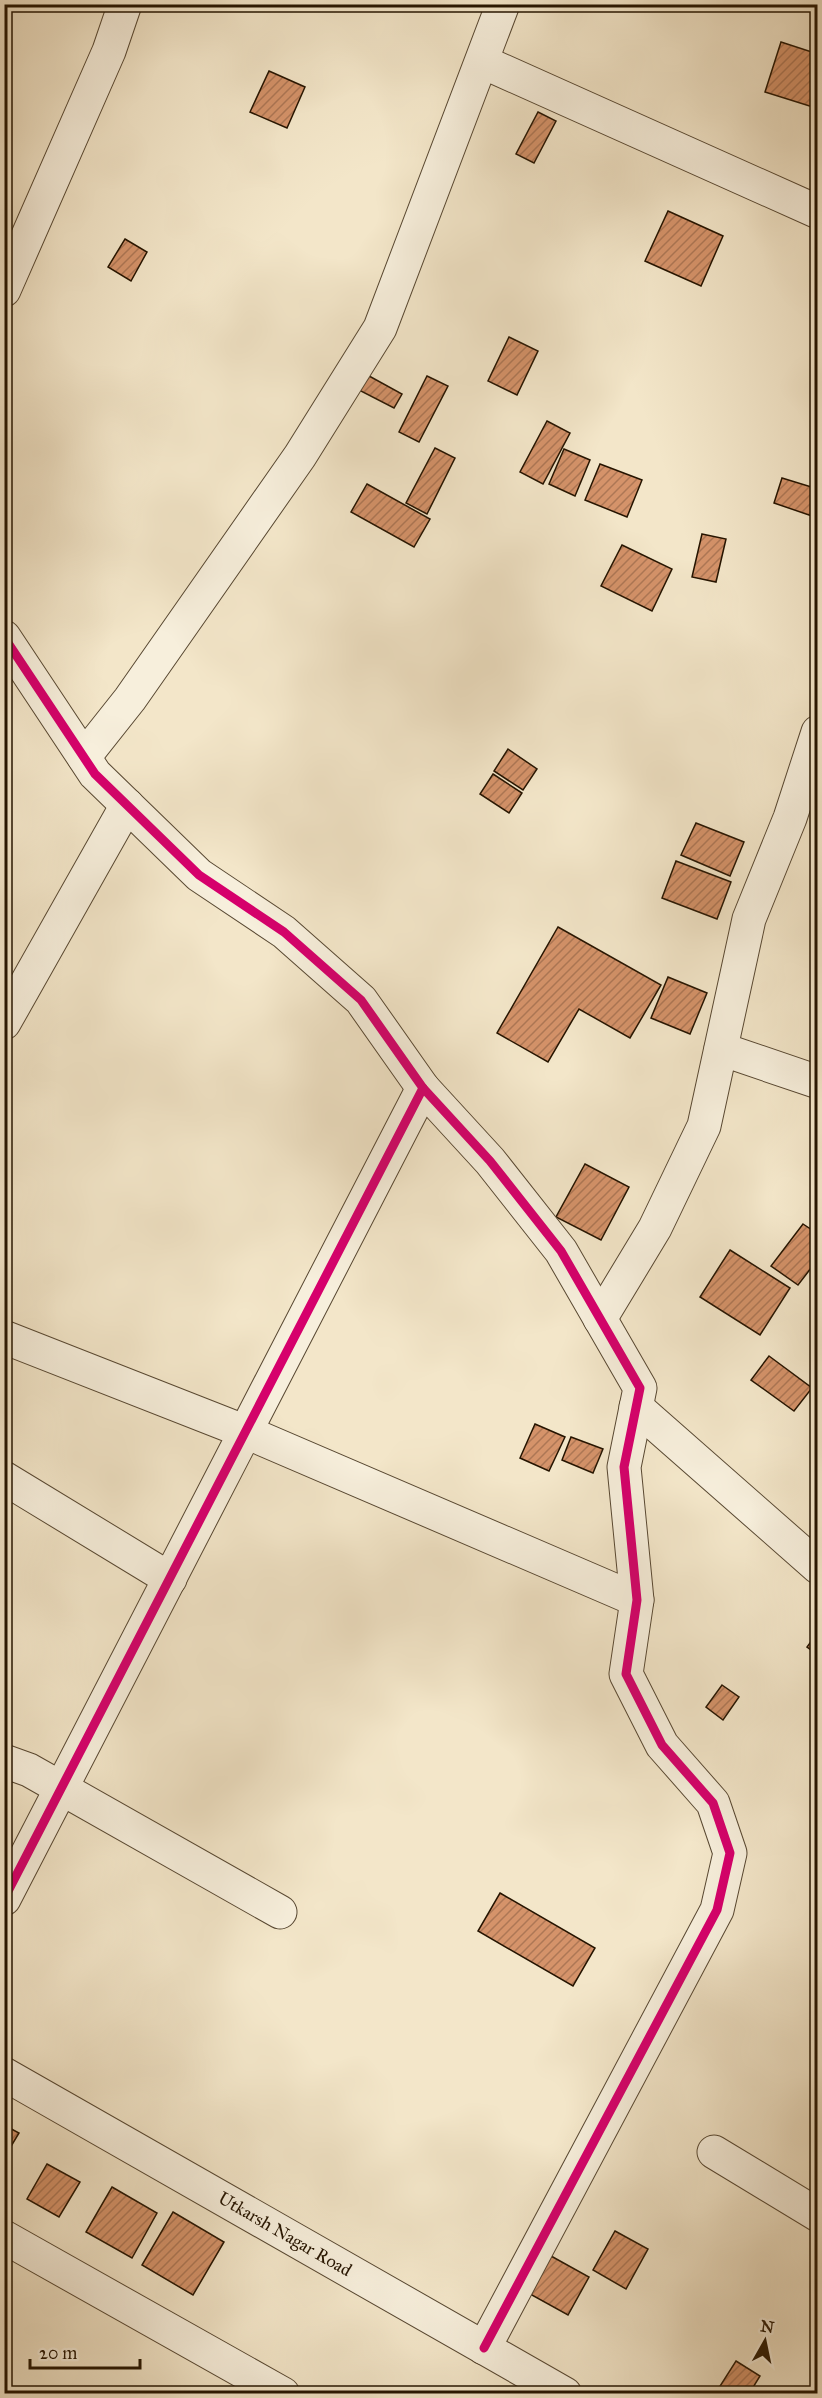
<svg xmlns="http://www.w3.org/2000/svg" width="822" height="2398" font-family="'IM FELL Great Primer',serif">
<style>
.building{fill:url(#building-hatch);stroke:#251400;stroke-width:1.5}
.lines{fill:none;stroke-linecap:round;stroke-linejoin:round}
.street-casing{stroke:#584832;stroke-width:35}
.street{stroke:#f7efdc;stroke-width:33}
.cycleway-casing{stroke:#f7efdc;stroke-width:13}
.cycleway{stroke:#d6006c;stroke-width:9}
.labels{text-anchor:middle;stroke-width:5;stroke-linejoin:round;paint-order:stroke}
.street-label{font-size:18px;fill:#251400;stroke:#f7efdc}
</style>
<defs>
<pattern id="building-hatch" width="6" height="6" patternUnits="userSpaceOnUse" patternTransform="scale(1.5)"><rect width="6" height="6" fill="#d5936a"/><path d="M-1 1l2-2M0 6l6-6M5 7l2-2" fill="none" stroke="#ad7755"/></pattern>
</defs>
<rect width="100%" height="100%" fill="#f3e6c9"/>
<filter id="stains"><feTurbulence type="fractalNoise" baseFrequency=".00333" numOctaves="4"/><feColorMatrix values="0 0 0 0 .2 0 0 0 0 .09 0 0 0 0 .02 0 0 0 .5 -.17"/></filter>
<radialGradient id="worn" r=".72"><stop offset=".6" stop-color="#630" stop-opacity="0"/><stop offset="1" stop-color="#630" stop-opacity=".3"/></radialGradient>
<g class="building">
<polygon points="781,42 818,54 816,108 765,92"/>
<polygon points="269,71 305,87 287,128 250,112"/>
<polygon points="538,112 556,121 534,163 516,154"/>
<polygon points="668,211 723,236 701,286 645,261"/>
<polygon points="125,239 147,252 131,281 108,267"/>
<polygon points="509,337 538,351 517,395 488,381"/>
<polygon points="360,371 402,394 394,408 353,387"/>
<polygon points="427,376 448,386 419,442 399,432"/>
<polygon points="547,421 570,433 543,484 520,472"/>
<polygon points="435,448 455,458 427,514 406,503"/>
<polygon points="564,449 590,460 575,496 549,484"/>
<polygon points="600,464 642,480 627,517 585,500"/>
<polygon points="782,478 818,489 812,516 774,503"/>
<polygon points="367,484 430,519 414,547 351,512"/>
<polygon points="702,534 726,539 716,582 692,577"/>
<polygon points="622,545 672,569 652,611 601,586"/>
<polygon points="508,749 537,769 523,790 494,771"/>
<polygon points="493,774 522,793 509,813 480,794"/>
<polygon points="696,823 744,842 730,876 681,855"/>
<polygon points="676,861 731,882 717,919 662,898"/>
<polygon points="558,927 661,985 630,1038 579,1009 548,1062 497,1033"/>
<polygon points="668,977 707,993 690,1034 651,1018"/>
<polygon points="585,1164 629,1187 601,1240 556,1217"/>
<polygon points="803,1224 818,1234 818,1259 798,1285 771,1266"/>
<polygon points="730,1250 790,1288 760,1335 700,1297"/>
<polygon points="769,1356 812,1388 794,1411 751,1380"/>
<polygon points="535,1424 565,1437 549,1471 520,1458"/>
<polygon points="571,1437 603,1449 593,1473 562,1460"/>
<polygon points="818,1632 818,1655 807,1647"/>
<polygon points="722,1685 739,1697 723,1720 706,1707"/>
<polygon points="500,1893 595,1948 573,1986 478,1931"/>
<polygon points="818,2112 818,2125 812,2122"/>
<polygon points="4,2125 19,2133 4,2158"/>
<polygon points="47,2164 80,2182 59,2217 27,2199"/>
<polygon points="112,2187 157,2213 132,2258 86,2232"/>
<polygon points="173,2212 224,2242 193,2295 142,2265"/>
<polygon points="615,2231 648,2249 626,2289 593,2270"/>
<polygon points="551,2256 589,2277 568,2315 530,2294"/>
<polygon points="736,2361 760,2376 749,2394 715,2394"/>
</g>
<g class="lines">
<g class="street-casing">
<g id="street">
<polyline points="483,62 818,212"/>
<polyline points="4,290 109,51 125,4"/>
<polyline points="4,637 95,774 199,875 284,932 361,1000 423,1088 490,1161 561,1251 640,1388 624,1467 637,1600 626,1674 662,1745 713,1803 730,1853 717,1910 484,2348"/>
<polyline points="84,757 130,699 300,456 380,328 503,4"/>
<polyline points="4,1023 127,805"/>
<polyline points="721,1049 818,1082"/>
<polyline points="600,1319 655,1228 704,1126 749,919 790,818 818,732"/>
<polyline points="4,1337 246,1432 637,1600"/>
<polyline points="636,1407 818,1567"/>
<polyline points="4,1478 170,1579"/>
<polyline points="4,1761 29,1770 280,1912"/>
<polyline points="4,1899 423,1088"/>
<polyline points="4,2074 565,2394"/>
<polyline points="714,2152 818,2215"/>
<polyline points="4,2237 283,2394"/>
</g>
</g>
<use href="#street" class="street"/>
<g class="cycleway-casing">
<g id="cycleway">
<polyline points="4,637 95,774 199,875 284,932 361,1000 423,1088 490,1161 561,1251 640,1388 624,1467 637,1600 626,1674 662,1745 713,1803 730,1853 717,1910 484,2348"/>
<polyline points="4,1899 423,1088"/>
</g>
</g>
<use href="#cycleway" class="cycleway"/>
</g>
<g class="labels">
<g class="street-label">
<text transform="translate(285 2234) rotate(30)" y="6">Utkarsh Nagar Road</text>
</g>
</g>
<rect width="822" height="2398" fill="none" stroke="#f3e6c9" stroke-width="24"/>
<rect x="6" y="6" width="810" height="2386" fill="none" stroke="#251400" stroke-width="3"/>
<rect x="12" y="12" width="798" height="2374" fill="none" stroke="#251400" stroke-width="1.5"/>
<g transform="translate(765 2341) rotate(9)" stroke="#f7efdc" stroke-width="4.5" paint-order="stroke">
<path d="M0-4.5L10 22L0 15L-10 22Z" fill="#251400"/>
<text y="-9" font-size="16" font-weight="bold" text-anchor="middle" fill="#251400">N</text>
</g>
<path d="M30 2359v9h110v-9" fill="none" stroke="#251400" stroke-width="3"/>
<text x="39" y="2359" font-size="18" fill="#251400" stroke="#f7efdc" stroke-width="4.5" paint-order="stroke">20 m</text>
<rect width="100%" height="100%" filter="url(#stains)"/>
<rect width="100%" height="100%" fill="url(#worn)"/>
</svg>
